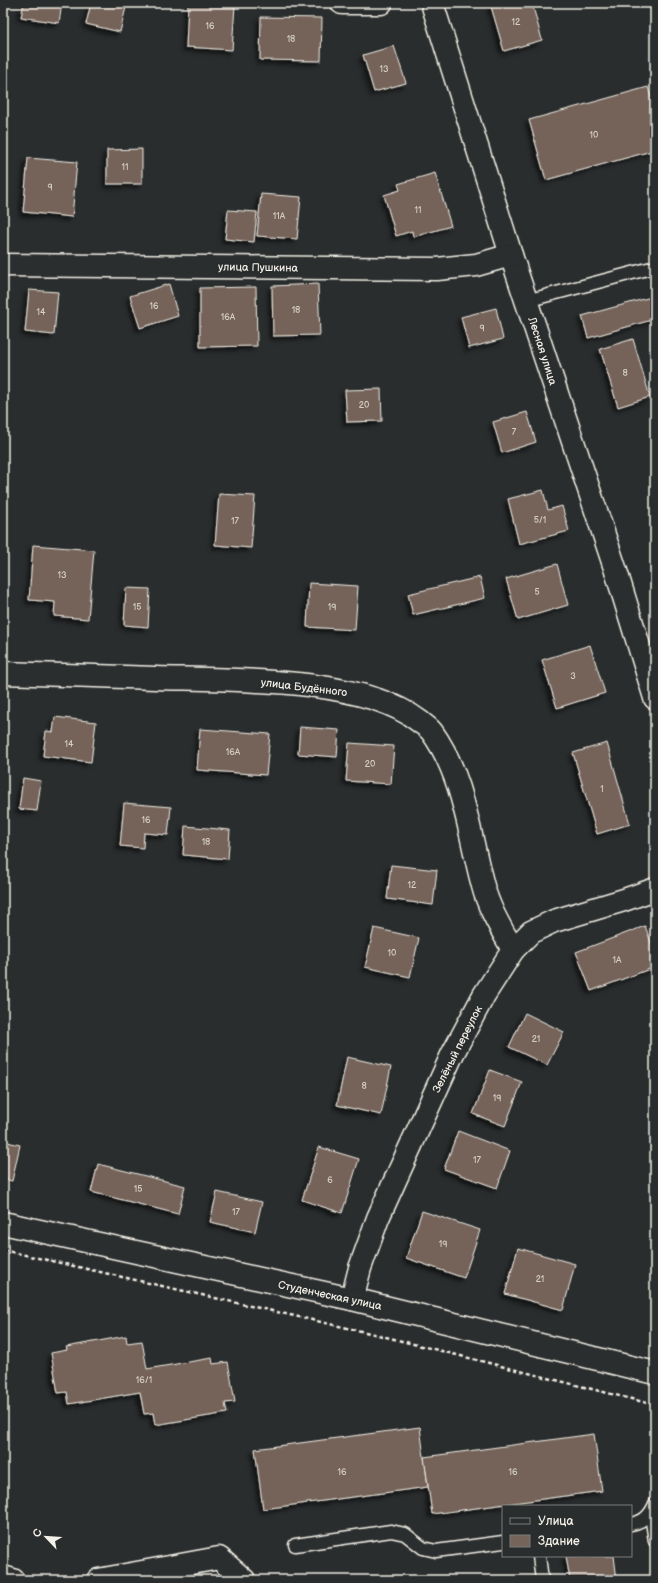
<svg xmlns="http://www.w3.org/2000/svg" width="658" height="1583" font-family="'Balsamiq Sans',sans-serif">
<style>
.building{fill:#74645a;stroke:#f4f1e8;filter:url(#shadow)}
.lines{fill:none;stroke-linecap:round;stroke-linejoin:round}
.lane-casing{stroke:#f4f1e8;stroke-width:15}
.street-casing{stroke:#f4f1e8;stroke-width:25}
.secondary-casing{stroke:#f4f1e8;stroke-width:25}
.path{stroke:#f4f1e8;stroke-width:2.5;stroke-dasharray:4 3;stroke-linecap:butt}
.lane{stroke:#2a2d2e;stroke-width:12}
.street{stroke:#2a2d2e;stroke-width:22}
.secondary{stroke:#2a2d2e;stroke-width:22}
.labels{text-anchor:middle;stroke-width:4;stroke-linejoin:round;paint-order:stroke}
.number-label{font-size:9px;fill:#d4cec4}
.street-label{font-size:11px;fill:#f4f1e8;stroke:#2a2d2e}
</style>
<defs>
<filter id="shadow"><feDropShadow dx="-3.5" dy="3.5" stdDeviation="2" flood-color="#0009"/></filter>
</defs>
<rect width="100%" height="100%" fill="#2a2d2e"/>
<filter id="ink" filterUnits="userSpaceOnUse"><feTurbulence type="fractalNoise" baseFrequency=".025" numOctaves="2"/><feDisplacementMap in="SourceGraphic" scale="8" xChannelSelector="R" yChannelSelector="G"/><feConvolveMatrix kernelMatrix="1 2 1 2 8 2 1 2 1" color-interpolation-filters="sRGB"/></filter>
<g filter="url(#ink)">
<g class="building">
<polygon points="24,3 62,3 59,23 21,17"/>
<polygon points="91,3 127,3 120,32 86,24"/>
<polygon points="188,3 235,5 232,50 186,47"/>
<polygon points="490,3 532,3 542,40 504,51"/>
<polygon points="261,17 322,18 321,61 260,60"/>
<polygon points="394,46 406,83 374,92 363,55"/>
<polygon points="648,87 655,111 655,150 546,180 529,120"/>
<polygon points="142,149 142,184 107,184 107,150"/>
<polygon points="28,158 77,162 72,217 23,212"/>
<polygon points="435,173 451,226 413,237 412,231 396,236 384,195 400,190 398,184"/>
<polygon points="261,194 301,197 297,239 257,236"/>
<polygon points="228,210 257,212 254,242 225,239"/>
<polygon points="169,284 178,316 140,328 130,296"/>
<polygon points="318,284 320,335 273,336 272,286"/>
<polygon points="256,287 257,346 200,347 200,288"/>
<polygon points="29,290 58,292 54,335 25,332"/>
<polygon points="655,296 655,319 588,338 582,316"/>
<polygon points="496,308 503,339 469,348 461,317"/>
<polygon points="633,339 650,397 618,407 600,349"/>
<polygon points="381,389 382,421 347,422 345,390"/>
<polygon points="527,412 536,442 502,453 493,422"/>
<polygon points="543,490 548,510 562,506 569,531 519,544 508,499"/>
<polygon points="219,494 255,496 251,548 215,545"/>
<polygon points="33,545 94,550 88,619 54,616 55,602 29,600"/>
<polygon points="557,564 568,605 518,620 506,579"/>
<polygon points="480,577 485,598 413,615 408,594"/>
<polygon points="309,583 358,586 355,630 307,627"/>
<polygon points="126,588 150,589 148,627 124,625"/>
<polygon points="590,645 605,693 557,708 542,660"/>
<polygon points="55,717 96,722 91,762 43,756 46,731 53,732"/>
<polygon points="300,727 339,730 337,757 298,754"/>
<polygon points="200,729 270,734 266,775 197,770"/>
<polygon points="349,743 394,746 391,784 346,781"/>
<polygon points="607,743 630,824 597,834 573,753"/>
<polygon points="23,778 41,781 37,811 19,809"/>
<polygon points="124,803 171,807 168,835 144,833 143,848 120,846"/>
<polygon points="185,826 230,830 228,859 183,855"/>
<polygon points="391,865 437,870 433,905 387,899"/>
<polygon points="645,926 655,953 655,967 591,991 576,952"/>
<polygon points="374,928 419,938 410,977 365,967"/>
<polygon points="525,1013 564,1032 547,1065 509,1047"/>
<polygon points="347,1057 391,1067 381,1115 337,1105"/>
<polygon points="490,1070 522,1082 505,1126 473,1114"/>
<polygon points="458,1131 510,1151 497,1188 444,1169"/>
<polygon points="3,1141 20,1145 12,1181 3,1179"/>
<polygon points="319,1147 359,1159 342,1213 302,1200"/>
<polygon points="98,1164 185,1186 178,1214 91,1192"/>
<polygon points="217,1192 262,1202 255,1232 210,1222"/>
<polygon points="422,1211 480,1230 464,1278 406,1258"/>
<polygon points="518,1248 575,1264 563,1310 505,1294"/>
<polygon points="126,1336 127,1343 142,1341 147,1369 212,1358 213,1364 228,1362 235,1402 225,1403 227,1413 155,1425 153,1413 144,1414 140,1392 69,1404 67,1392 58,1393 51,1353 67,1350 66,1347"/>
<polygon points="420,1427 428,1487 263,1509 255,1449"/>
<polygon points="594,1434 602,1491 432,1514 424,1457"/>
<polygon points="566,1556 614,1556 617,1580 570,1580"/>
</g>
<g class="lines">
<g class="lane-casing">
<g id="lane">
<polyline points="526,301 655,267"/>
<polyline points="651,1515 655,1541"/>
<path d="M631,1524C643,1522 650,1516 655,1504"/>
<polyline points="295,1545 391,1531 405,1534 423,1548 436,1551 503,1542"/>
<polyline points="539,1556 542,1580"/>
</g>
</g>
<g class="street-casing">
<g id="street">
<polyline points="342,3 381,3"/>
<polyline points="432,3 511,255 616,571 655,698"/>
<polyline points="3,265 437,269 476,265 511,255"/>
<path d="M3,673C54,675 105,676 156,678C228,680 361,676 419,721C424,725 429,728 432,732C464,776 469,835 483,886C489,909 502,930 513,950"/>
<polyline points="352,1299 360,1268 378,1218 452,1055 484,995 513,950 531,932 554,921 624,900 655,889"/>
<polyline points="3,1577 13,1580"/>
<polyline points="98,1580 219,1558 244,1580"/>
</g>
</g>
<g class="secondary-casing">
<polyline id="secondary" points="3,1223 352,1299 655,1373"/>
</g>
<polyline class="path" points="3,1250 374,1334 655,1405"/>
<use href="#lane" class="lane"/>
<use href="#street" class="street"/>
<use href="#secondary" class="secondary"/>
</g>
</g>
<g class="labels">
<g class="number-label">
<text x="516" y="25">12</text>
<text x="210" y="29">16</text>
<text x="291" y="42">18</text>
<text x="384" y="72">13</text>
<text x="594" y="138">10</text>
<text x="125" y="170">11</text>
<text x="50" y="190">9</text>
<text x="418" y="213">11</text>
<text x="279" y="219">11А</text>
<text x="154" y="309">16</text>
<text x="296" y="313">18</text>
<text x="41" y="315">14</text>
<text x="228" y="320">16А</text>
<text x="482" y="331">9</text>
<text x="625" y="376">8</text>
<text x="364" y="408">20</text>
<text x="514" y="435">7</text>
<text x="540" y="523">5/1</text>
<text x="235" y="524">17</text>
<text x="62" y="578">13</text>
<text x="537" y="595">5</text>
<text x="137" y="610">15</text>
<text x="332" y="610">19</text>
<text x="573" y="679">3</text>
<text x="69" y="747">14</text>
<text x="233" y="755">16А</text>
<text x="370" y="767">20</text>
<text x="602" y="792">1</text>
<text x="146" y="823">16</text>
<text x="206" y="845">18</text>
<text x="412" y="888">12</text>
<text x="392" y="956">10</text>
<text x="617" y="963">1А</text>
<text x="536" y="1042">21</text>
<text x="364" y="1089">8</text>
<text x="497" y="1101">19</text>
<text x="477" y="1163">17</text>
<text x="330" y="1183">6</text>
<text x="138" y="1192">15</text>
<text x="236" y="1215">17</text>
<text x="443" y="1247">19</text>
<text x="540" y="1282">21</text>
<text x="144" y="1383">16/1</text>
<text x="342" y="1475">16</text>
<text x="513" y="1475">16</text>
</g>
<g class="street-label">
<text transform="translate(258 267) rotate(1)" y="4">улица Пушкина</text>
<text transform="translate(543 351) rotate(72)" y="4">Лесная улица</text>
<text transform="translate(304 687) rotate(7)" y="4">улица Будённого</text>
<text transform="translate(457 1049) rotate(-63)" y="4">Зелёный переулок</text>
<text transform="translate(330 1295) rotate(12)" y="4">Студенческая улица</text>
</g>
</g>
<rect width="658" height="1583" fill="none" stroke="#2a2d2e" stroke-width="16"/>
<rect x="8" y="8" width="642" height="1567" fill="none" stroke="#f4f1e8" stroke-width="1.5" filter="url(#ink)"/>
<rect x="502" y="1505" width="130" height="52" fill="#2a2d2e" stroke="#7b7b78"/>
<rect x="510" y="1518" width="20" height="6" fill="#2a2d2e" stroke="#7b7b78"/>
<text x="538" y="1525" font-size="12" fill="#f4f1e8">Улица</text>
<rect x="510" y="1535" width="20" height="12" fill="#74645a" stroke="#7b7b78"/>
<text x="538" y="1545" font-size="12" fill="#f4f1e8">Здание</text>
<g transform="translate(46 1537) rotate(295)" stroke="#2a2d2e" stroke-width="3" paint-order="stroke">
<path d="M0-3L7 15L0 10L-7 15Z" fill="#f4f1e8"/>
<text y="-6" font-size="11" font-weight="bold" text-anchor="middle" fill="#f4f1e8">С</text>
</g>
</svg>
